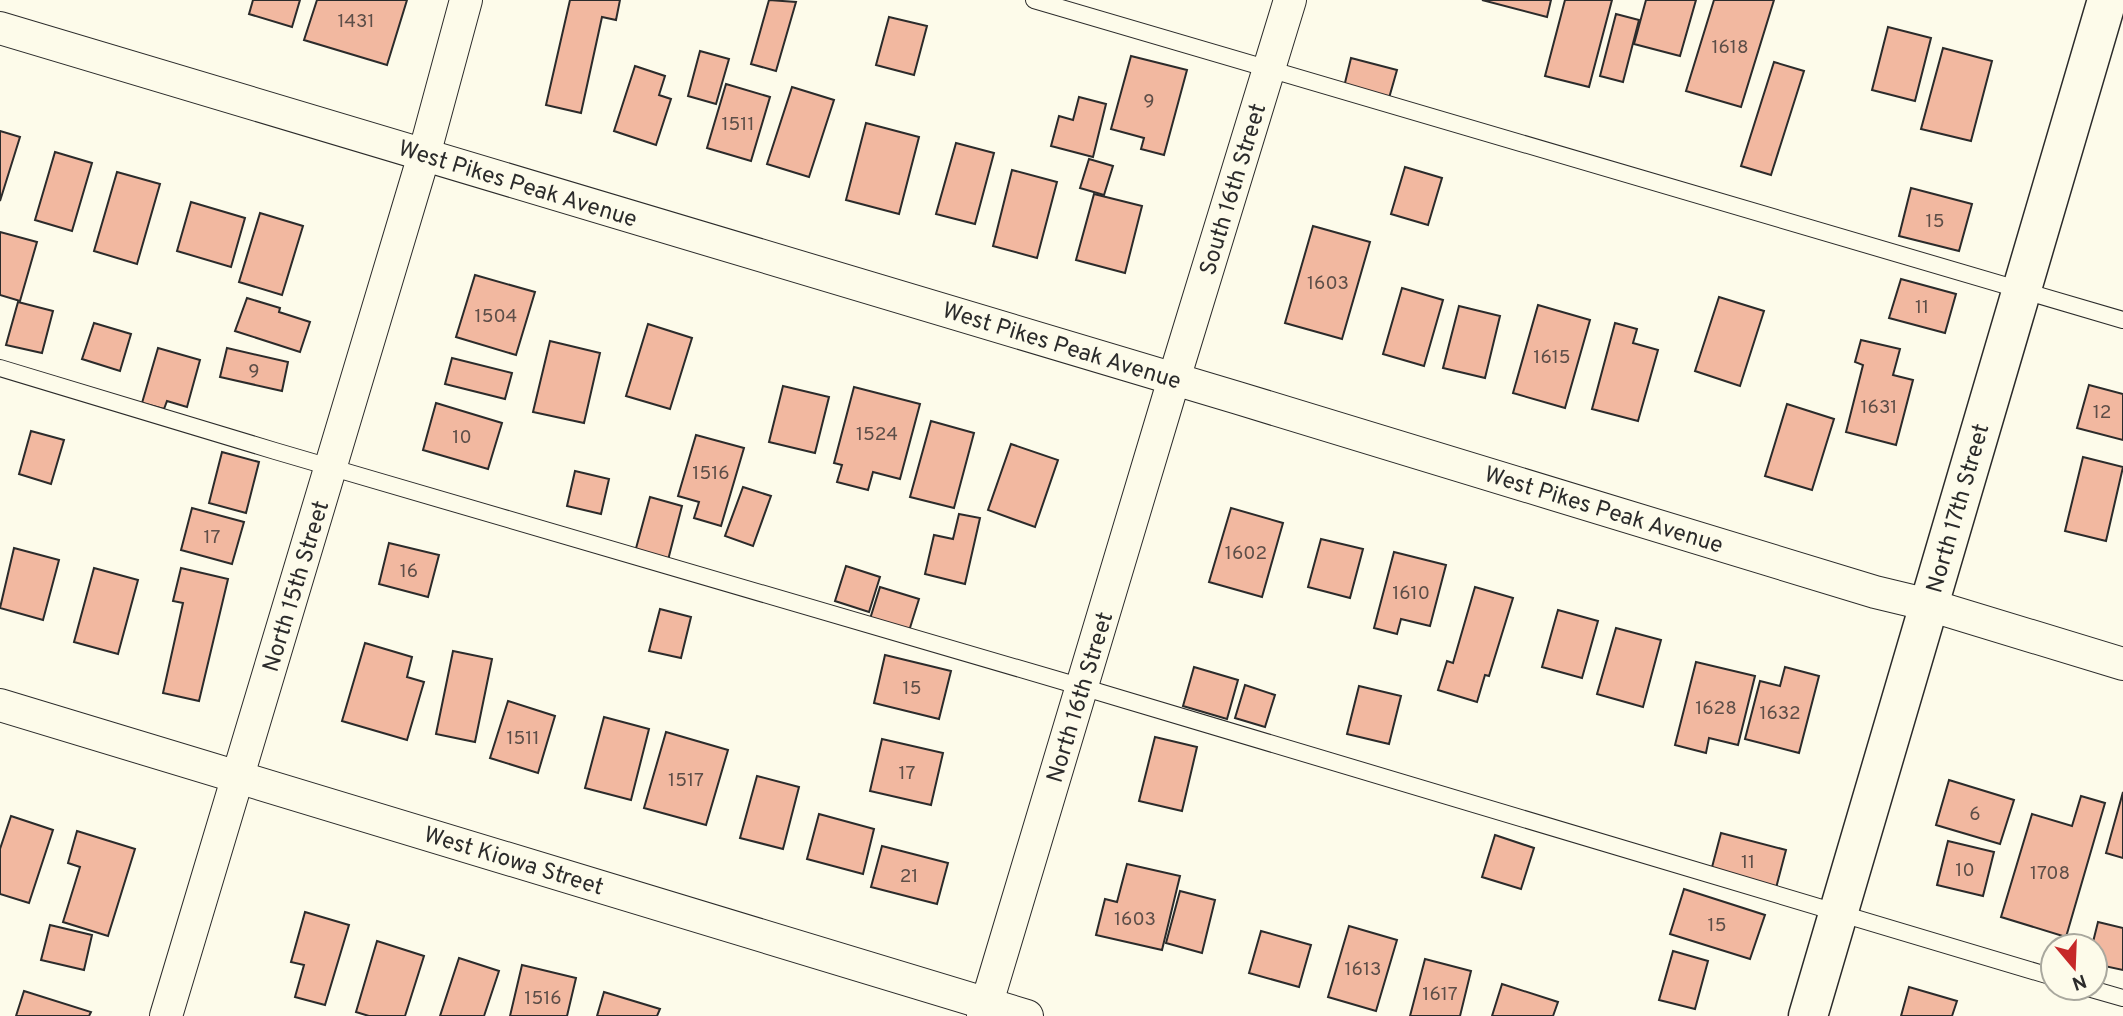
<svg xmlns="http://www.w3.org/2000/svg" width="2123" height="1016" font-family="Overpass,sans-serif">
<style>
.building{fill:#f2b8a0;stroke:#2b2b2b;stroke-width:2}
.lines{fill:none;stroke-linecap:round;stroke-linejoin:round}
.lane-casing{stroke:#2b2b2b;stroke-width:18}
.street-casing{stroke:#2b2b2b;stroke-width:34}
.secondary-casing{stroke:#2b2b2b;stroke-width:41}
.lane{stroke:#fdfbea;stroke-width:16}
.street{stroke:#fdfbea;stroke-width:32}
.secondary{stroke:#fdfbea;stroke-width:38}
.labels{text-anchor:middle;stroke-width:5;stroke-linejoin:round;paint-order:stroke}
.number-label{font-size:19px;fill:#5d4e48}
.street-label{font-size:23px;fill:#2b2b2b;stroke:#fdfbea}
</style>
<rect width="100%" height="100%" fill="#fdfbea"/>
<g class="building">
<polygon points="253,0 300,0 292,27 249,14"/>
<polygon points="317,0 407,0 387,65 304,40"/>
<polygon points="570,0 620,0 616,20 602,17 581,113 546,105"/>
<polygon points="769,0 796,2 776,71 751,64"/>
<polygon points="1482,0 1551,0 1547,17"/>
<polygon points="1565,0 1612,0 1589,87 1545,76"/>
<polygon points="1646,0 1696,0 1680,56 1634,44"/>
<polygon points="1714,0 1774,0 1741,107 1686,91"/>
<polygon points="1616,14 1639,20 1623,82 1600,76"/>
<polygon points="889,17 927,26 914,75 876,65"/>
<polygon points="1888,27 1931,38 1915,101 1872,90"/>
<polygon points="1943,48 1992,61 1971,141 1921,129"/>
<polygon points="700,51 729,59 716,104 688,96"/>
<polygon points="1131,56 1187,70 1164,155 1141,149 1144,138 1111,129"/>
<polygon points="1351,58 1397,70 1389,98 1344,87"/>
<polygon points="1774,62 1804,71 1771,175 1741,166"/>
<polygon points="635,66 665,76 659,95 671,99 656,145 614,131"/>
<polygon points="726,84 770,97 751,161 707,148"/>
<polygon points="792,87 834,100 809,177 767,164"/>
<polygon points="1079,97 1106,104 1093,157 1051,146 1059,116 1073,120"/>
<polygon points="866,123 919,137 899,214 846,200"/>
<polygon points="0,131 20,137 0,201"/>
<polygon points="956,143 994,153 975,224 936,214"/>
<polygon points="55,152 92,163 72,231 35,220"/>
<polygon points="1089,159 1113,166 1104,195 1080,188"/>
<polygon points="1405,167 1442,178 1428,225 1391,214"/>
<polygon points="1012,170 1057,182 1037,258 993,246"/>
<polygon points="117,172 160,184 137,264 94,251"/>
<polygon points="1911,188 1972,204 1959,251 1899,236"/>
<polygon points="1094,194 1142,206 1125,273 1076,260"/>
<polygon points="191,202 245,218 231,267 177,251"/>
<polygon points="260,213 303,226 282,295 239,282"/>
<polygon points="1313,226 1370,242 1342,339 1285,323"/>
<polygon points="0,232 37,242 20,301 0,295"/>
<polygon points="475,275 535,292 516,355 456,337"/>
<polygon points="1901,279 1956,294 1945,333 1889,318"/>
<polygon points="1402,288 1443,300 1424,366 1383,354"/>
<polygon points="1719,297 1764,311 1740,386 1695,371"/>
<polygon points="247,298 280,308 279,312 310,322 300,352 235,331"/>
<polygon points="18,302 53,311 42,353 6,345"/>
<polygon points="1538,305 1590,320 1565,408 1513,393"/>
<polygon points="1459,306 1500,316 1485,378 1443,368"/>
<polygon points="94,323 131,334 120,371 82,359"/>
<polygon points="1615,323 1637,329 1633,343 1658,350 1638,421 1592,409"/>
<polygon points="648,324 692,338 670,409 626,396"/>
<polygon points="1861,340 1900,349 1893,375 1913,380 1896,445 1846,432 1863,365 1855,362"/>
<polygon points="550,341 600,353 584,423 533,412"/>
<polygon points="158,348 200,360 187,407 167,401 164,409 142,403"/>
<polygon points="227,348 288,362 282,391 220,377"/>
<polygon points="452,358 512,373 505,399 445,384"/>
<polygon points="2089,385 2123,394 2123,440 2077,428"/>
<polygon points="783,386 829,397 815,453 769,442"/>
<polygon points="854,387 920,404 900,479 873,472 868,490 837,482 842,465 834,463"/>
<polygon points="436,403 502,423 488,469 423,450"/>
<polygon points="1787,404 1834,419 1812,490 1765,476"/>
<polygon points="931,421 974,433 954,508 910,497"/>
<polygon points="31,431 64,440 51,484 19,474"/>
<polygon points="696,435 744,448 721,526 694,518 699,502 678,496"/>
<polygon points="1011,444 1058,460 1035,527 988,510"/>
<polygon points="222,452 259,462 246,513 209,503"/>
<polygon points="2083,457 2123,467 2106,541 2065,531"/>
<polygon points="575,471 609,479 601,514 567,506"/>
<polygon points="743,487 771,496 753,546 725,536"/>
<polygon points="650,497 682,506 668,560 635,552"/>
<polygon points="192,508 244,522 232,564 181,550"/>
<polygon points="1231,508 1283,523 1262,597 1209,582"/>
<polygon points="959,514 980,518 965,584 925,574 934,535 953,539"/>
<polygon points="1321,539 1363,549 1350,598 1308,587"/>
<polygon points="389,543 439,555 428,597 379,584"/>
<polygon points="14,548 59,560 43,620 0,608"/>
<polygon points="1394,552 1446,565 1430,626 1401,619 1397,634 1374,628"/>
<polygon points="846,566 880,577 869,612 835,601"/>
<polygon points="94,568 138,580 118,654 74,642"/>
<polygon points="181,568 228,579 199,701 163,693 183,603 173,601"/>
<polygon points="880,587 919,599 909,631 870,619"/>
<polygon points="1475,587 1513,598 1489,676 1485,675 1477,702 1438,690 1447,661 1453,663"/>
<polygon points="660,609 691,617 681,658 649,651"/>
<polygon points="1558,610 1598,621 1582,678 1542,667"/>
<polygon points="1616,628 1661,640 1643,707 1597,694"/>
<polygon points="365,643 412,657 407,677 424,682 407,740 342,721"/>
<polygon points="453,651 492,659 475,742 436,734"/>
<polygon points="885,655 951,671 939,719 874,703"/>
<polygon points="1696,662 1755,676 1738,745 1709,738 1706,753 1675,745"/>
<polygon points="1194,667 1238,680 1227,719 1183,706"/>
<polygon points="1785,667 1819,676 1799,753 1745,739 1760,681 1780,686"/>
<polygon points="1245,685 1275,695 1265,727 1235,718"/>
<polygon points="1359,686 1401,696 1389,744 1347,734"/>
<polygon points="508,701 555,716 538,773 490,758"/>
<polygon points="604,717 649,729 631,800 585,788"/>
<polygon points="666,732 728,750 706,825 644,808"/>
<polygon points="1155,737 1197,747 1182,811 1139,801"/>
<polygon points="882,739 943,753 931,805 870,791"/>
<polygon points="757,776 799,787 783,849 740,838"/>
<polygon points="1949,780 2014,800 2000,844 1936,825"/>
<polygon points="2123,792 2123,858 2106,853"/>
<polygon points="2081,796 2105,803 2066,937 2001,917 2032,814 2072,826"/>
<polygon points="819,814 874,829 863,874 807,859"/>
<polygon points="11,816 53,830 29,903 0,894 0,849"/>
<polygon points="77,831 135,849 108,936 63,922 80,867 68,863"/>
<polygon points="1721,833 1786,850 1776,888 1711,871"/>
<polygon points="1495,835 1534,848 1521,889 1482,877"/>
<polygon points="1948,841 1994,852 1983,896 1937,885"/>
<polygon points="882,846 948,863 937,904 871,887"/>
<polygon points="1127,864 1180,876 1162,950 1096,935 1105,899 1117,902"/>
<polygon points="1684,889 1765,915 1750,959 1670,934"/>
<polygon points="1180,891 1215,900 1202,953 1166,943"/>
<polygon points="305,912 349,925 325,1005 295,997 304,965 291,962"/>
<polygon points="2098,922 2123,928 2123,970 2095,964 2095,946 2092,946"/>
<polygon points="50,925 92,935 84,970 41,960"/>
<polygon points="1349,926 1397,940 1376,1011 1328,997"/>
<polygon points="1261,931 1311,945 1299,987 1249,973"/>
<polygon points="377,941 424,956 405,1016 369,1016 356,1012"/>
<polygon points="1673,951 1708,961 1695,1009 1659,1000"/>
<polygon points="459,958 499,971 484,1016 440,1016"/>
<polygon points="1425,959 1471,971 1460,1016 1410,1016"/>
<polygon points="522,965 576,978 567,1016 510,1016"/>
<polygon points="1502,984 1558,1002 1553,1016 1492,1016"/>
<polygon points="1909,987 1957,1001 1952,1016 1901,1016"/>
<polygon points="24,991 91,1012 89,1016 16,1016"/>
<polygon points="604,992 660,1009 657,1016 597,1016"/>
</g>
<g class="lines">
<g class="lane-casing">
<g id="lane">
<polyline points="1034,0 2123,320"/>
<polyline points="0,368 275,451 1082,687 2053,977"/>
<polyline points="2088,988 2123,998"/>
</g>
</g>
<g class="street-casing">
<g id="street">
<polyline points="0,28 1238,398 1875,592 1929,605 2123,664"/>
<polyline points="0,705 1027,1016"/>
<polyline points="166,1016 424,155 466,0"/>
<polyline points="983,1016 1174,379 1290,0"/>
</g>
</g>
<g class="secondary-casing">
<polyline id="secondary" points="1808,1016 2107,0"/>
</g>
<use href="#lane" class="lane"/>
<use href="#street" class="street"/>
<use href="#secondary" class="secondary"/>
</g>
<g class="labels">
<g class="number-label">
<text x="356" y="27">1431</text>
<text x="1730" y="53">1618</text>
<text x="1149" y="107">9</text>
<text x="738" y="130">1511</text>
<text x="1935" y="227">15</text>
<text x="1328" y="289">1603</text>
<text x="1922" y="313">11</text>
<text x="496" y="322">1504</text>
<text x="1552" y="363">1615</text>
<text x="254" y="377">9</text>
<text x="1879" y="413">1631</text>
<text x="2102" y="418">12</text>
<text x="877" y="440">1524</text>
<text x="462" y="443">10</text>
<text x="711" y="479">1516</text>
<text x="212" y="543">17</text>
<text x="1246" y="559">1602</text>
<text x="409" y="577">16</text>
<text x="1411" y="599">1610</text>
<text x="912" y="694">15</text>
<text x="1716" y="714">1628</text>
<text x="1780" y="719">1632</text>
<text x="523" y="744">1511</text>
<text x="907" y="779">17</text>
<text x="686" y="786">1517</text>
<text x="1975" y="820">6</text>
<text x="1748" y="868">11</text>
<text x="1965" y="876">10</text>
<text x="2050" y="879">1708</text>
<text x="909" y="882">21</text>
<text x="1135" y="925">1603</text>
<text x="1717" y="931">15</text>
<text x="1363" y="975">1613</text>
<text x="1440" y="1000">1617</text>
<text x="543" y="1004">1516</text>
</g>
<g class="street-label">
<text transform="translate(518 183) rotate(17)" y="8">West Pikes Peak Avenue</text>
<text transform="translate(1232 189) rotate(-73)" y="8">South 16th Street</text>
<text transform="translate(1062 345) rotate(17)" y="8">West Pikes Peak Avenue</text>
<text transform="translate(1957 508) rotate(-74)" y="8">North 17th Street</text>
<text transform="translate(1604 509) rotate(17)" y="8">West Pikes Peak Avenue</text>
<text transform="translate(295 586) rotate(-73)" y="8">North 15th Street</text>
<text transform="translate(1079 697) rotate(-73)" y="8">North 16th Street</text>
<text transform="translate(514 860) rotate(17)" y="8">West Kiowa Street</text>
</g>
</g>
<g transform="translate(2074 967) rotate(161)"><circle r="33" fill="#fdfbea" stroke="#a9a89e" stroke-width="2"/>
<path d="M0-5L12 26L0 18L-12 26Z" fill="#c62828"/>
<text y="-10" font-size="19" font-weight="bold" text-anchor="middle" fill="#2b2b2b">N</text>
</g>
</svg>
